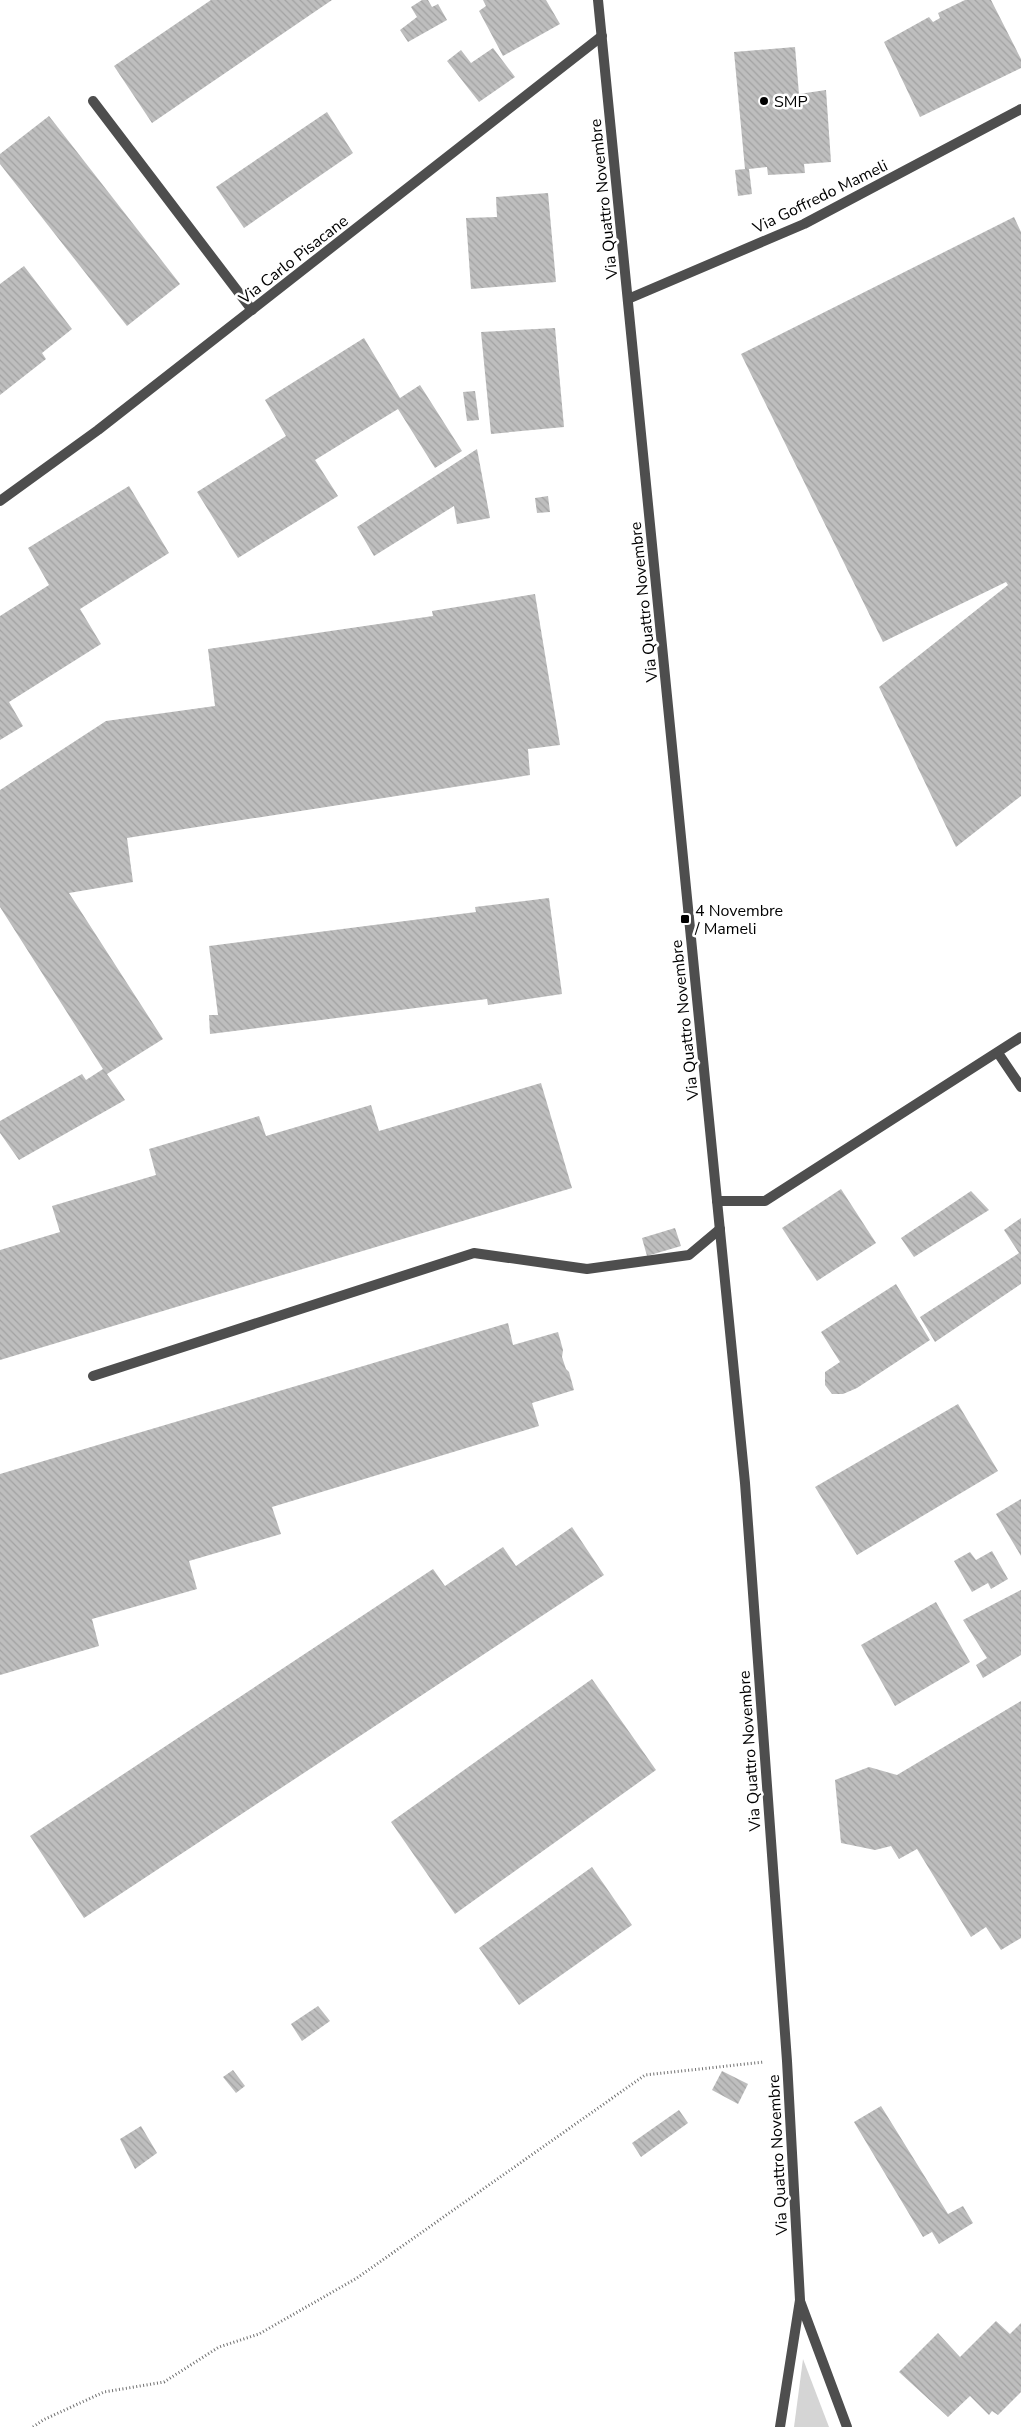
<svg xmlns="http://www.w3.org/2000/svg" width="1021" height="2427" font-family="'Nunito Sans',sans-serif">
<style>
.green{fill:#d5d5d5}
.building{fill:url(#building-back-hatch)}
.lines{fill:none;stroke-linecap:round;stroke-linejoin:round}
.path{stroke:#707070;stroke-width:3;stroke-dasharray:1 2.5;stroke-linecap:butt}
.service{stroke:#4e4e4e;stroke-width:10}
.minor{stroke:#4e4e4e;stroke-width:10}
.tertiary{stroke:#4e4e4e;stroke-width:10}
.poi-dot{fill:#000;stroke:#fff;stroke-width:2}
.labels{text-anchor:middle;stroke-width:5;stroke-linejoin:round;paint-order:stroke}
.poi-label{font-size:16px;fill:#000;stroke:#fff;text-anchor:start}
.street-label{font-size:16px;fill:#000;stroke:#fff}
</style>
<defs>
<pattern id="building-back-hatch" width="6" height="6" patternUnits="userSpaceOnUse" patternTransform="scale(1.25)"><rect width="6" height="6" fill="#bebebe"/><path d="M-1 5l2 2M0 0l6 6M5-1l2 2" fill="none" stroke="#a2a2a2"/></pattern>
</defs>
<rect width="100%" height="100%" fill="#fff"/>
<polygon class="green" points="803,2359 829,2427 794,2427"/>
<g class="building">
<polygon points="211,0 332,0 152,123 114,66"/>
<polygon points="422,0 428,0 432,7 438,4 447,20 408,42 400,30 417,17 411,7"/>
<polygon points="483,0 546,0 560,24 503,56 479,11 486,6"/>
<polygon points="965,0 991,0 1021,59 1021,68 920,117 884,42 929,17 933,22 940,18 938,13"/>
<polygon points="795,47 799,94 826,90 831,162 804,164 805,173 768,175 767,167 749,169 752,194 738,196 735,170 745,169 734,52"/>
<polygon points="493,48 515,77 479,102 447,61 461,50 471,63"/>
<polygon points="327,112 353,153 244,228 216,187"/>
<polygon points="49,116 180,284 127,326 0,164 0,154"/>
<polygon points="548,193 556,282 471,289 466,218 497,217 496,197"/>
<polygon points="1014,217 1021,232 1021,796 956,847 879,687 1008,585 1006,582 883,642 741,354"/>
<polygon points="24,266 72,329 42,353 46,359 0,395 0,284"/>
<polygon points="555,328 564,427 491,434 481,332"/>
<polygon points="364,338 400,398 420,385 462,451 435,468 398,409 315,460 338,496 238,558 197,492 286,436 265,400"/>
<polygon points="475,391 479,420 467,421 463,392"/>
<polygon points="477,449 490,518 457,524 454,506 374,556 357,527"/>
<polygon points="129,486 169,553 80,609 101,644 9,702 23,726 0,740 0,616 49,585 28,548"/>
<polygon points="548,496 550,512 537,513 535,498"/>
<polygon points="535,594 560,745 528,749 530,775 127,838 133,882 69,893 163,1039 107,1074 125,1100 19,1160 0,1133 0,1121 82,1074 86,1080 103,1069 0,907 0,790 106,721 215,706 208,649 433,616 432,611"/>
<polygon points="549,898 562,994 488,1005 487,999 210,1034 209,1015 218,1015 209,946 476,912 475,907"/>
<polygon points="541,1083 572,1188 0,1360 0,1250 60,1232 52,1206 156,1175 149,1149 259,1116 266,1136 371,1105 379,1131"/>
<polygon points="841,1189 876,1243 817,1281 782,1228"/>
<polygon points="971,1191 989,1210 914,1257 901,1238"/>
<polygon points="1021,1218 1021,1284 935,1342 920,1317 1019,1253 1004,1230"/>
<polygon points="675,1228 681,1246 647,1256 642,1238"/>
<polygon points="896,1284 930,1340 857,1388 843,1394 832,1394 825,1385 825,1372 840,1362 821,1332"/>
<polygon points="508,1323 513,1345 558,1332 563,1350 562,1357 566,1369 569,1372 574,1390 532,1403 539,1426 272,1507 281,1534 189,1561 197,1589 92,1619 99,1646 0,1675 0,1474"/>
<polygon points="958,1404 998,1471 857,1555 815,1487"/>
<polygon points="1021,1499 1021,1556 996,1514"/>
<polygon points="572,1527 604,1575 84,1918 30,1836 433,1569 445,1586 503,1547 516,1566"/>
<polygon points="992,1551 1008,1579 991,1589 988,1583 972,1592 954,1561 970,1552 976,1560"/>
<polygon points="1021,1590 1021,1655 983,1678 976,1665 987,1658 963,1620"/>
<polygon points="936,1602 970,1662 895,1706 861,1645"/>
<polygon points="592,1679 656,1770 455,1914 391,1822"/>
<polygon points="1021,1701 1021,1938 1001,1950 986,1927 971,1937 917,1849 899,1859 891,1846 875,1850 841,1843 835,1780 869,1767 897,1775"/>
<polygon points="592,1867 632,1925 519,2005 479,1948"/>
<polygon points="318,2006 330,2021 302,2041 291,2024"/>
<polygon points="233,2070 245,2086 236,2093 223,2077"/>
<polygon points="722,2071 748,2084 738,2104 712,2090"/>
<polygon points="881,2106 948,2214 963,2206 973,2223 939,2244 932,2232 923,2237 854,2122"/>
<polygon points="679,2110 688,2123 641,2157 632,2143"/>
<polygon points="141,2126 157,2153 135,2169 120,2139"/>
<polygon points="996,2321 1010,2334 1021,2323 1021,2392 998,2415 992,2411 989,2415 970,2396 948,2417 899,2372 938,2333 960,2357"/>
</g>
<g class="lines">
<polyline class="path" points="33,2427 43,2420 104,2392 164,2382 219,2347 259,2334 357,2278 645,2075 764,2062"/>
<g class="service">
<polyline points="93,101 252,310"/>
<polyline points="998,1053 1021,1087"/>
<polyline points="717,1201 765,1201 1021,1037"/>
<polyline points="93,1376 474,1253 587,1269 689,1255 720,1229"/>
</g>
<g class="minor">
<polyline points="628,299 804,224 1021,109"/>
<polyline points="0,501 98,430 602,36"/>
</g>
<g class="tertiary">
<polyline points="598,0 745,1483 787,2061 800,2300 780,2427"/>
<polyline points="800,2301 847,2427"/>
</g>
</g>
<g class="poi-dot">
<circle cx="764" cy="101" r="5"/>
<rect x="680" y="914" width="10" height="10" rx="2.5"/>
</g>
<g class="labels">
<g class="poi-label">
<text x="774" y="107">SMP</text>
<text x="695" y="916">4 Novembre<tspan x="695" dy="18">/ Mameli</tspan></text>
</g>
<g class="street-label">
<text transform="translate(820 196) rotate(-26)" y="6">Via Goffredo Mameli</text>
<text transform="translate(603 199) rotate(-96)" y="6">Via Quattro Novembre</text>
<text transform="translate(293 259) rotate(-38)" y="6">Via Carlo Pisacane</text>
<text transform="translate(643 602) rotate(-96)" y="6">Via Quattro Novembre</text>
<text transform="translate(684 1020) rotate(-96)" y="6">Via Quattro Novembre</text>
<text transform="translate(749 1751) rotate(-94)" y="6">Via Quattro Novembre</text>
<text transform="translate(777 2155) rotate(-93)" y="6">Via Quattro Novembre</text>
</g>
</g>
</svg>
